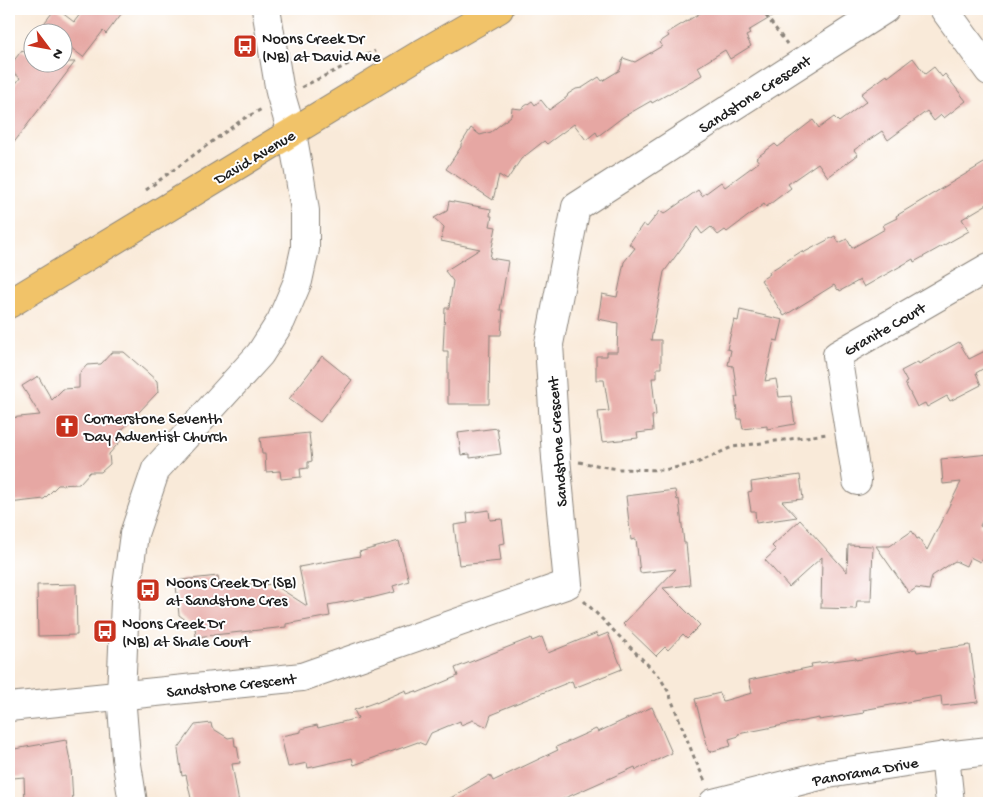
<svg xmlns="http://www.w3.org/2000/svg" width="998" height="812" font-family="'Gochi Hand',sans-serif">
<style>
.building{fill:#e6a7a3}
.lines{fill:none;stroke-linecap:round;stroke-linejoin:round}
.minor-casing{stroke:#8a837a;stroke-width:30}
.major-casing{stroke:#8a837a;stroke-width:30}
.path{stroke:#8a837a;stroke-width:3;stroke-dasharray:4 4;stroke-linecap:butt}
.minor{stroke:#fff;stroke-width:28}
.major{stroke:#f1c369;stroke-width:28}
.labels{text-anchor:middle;stroke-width:4;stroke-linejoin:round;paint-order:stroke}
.poi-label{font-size:16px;fill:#1c1c1c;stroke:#fff;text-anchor:start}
.street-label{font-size:16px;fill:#1c1c1c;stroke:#fff}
</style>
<rect width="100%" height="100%" fill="#fff"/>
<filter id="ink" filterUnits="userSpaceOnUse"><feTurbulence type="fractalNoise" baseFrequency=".02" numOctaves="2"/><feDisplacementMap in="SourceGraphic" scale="10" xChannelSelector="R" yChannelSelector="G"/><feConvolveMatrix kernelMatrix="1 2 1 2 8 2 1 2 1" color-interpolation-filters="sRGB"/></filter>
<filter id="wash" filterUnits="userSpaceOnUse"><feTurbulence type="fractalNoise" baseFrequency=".0096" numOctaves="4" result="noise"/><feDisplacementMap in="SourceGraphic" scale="20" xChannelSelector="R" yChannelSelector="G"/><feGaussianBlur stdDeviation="1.12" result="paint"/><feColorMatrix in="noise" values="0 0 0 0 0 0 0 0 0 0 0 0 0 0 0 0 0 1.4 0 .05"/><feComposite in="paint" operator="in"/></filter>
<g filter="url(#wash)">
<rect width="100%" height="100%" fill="#f9ead9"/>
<g id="blocks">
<g class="building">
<polygon points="55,9 57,9 74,22 84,9 125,9 106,34 103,31 83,57 62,41 62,32 51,32 42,26"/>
<polygon points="707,9 785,9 748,31 750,34 746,36 751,46 730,59 725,50 698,67 702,75 652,103 651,101 623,117 598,136 596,132 586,140 574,124 547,144 544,141 521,159 507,180 499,175 493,200 446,169 461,147 461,144 471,128 480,135 491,132 511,116 512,108 521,109 532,101 535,105 541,100 549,110 567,97 568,94 576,89 582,88 599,77 602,81 620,70 623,58 635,62 662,46 660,42 669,36 667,33"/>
<polygon points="22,50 32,59 32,62 75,62 9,149 9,93 20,78 9,69 9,67"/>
<polygon points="913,58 925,74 934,67 942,77 945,74 966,101 944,118 941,115 934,121 927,111 888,140 882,131 854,150 858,155 828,177 818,163 788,184 791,188 766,207 764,204 727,232 725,230 718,235 711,227 702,234 697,227 664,272 651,340 661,340 661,368 657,368 657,378 652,378 656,415 652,416 653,431 637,433 638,438 602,442 598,412 609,411 604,380 596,380 596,356 607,356 607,352 617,352 618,323 598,319 602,294 617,297 624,262 635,248 629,244 643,224 647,227 660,211 664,214 698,190 702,196 721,182 725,187 759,162 756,158 775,144 778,147 813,120 819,128 834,117 839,122 867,101 861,94 887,75 888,77"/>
<polygon points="989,160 989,203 962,219 969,231 914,262 913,259 864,287 860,280 840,291 839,289 838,290 834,285 784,316 761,280 770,274 769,272 802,251 803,253 835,236 839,243 847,239 852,248 885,229 883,225 897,218 896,216"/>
<polygon points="449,201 491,209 490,216 492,216 490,226 496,227 490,258 508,261 500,310 503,310 501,335 490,335 489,404 448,404 448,351 443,351 445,308 449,308 453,281 445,271 480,249 441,241 444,227 434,218 447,211"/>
<polygon points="740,310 783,320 778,341 774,340 765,381 776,379 779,397 791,396 795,424 767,429 767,426 743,429 741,419 738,419 735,397 738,397 733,366 728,365 731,350 727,349 734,320 738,321"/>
<polygon points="959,342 969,359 989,349 989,365 976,373 981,385 950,401 947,396 927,407 925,403 917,407 905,383 907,382 901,371 918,362 919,364"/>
<polygon points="112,352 124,352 157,381 158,392 118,434 123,438 109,454 110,464 101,472 90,472 79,484 58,485 44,499 9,503 9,418 40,415 22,386 38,376 52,400 63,389 79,388 79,374 87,365 101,364"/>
<polygon points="322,356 352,380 320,422 289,399"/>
<polygon points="497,428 501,454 470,458 470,454 461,455 458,433"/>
<polygon points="309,433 312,461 308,462 308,468 300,469 301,477 281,479 280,471 266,472 265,454 262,454 260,438"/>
<polygon points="989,454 989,506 980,526 989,530 989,561 982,558 980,562 970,557 966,566 955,561 932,576 929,590 916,588 909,593 876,546 890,546 912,531 917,539 919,538 927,550 961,482 943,484 941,459"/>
<polygon points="800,475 803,499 782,501 797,517 756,523 755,511 751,511 748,492 752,491 751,482"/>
<polygon points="675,490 677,500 679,499 684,543 686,543 690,585 663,588 700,625 687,638 683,634 668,650 665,647 656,656 623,624 676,569 640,573 636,539 631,540 626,496"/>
<polygon points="489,510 490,520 502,519 505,543 499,544 501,561 459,565 454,525 468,523 467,513"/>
<polygon points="800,520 847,572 848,545 873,546 871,601 857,601 856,609 821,608 822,557 789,587 765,560 776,550 772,546"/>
<polygon points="399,541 409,581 393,586 395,592 371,598 371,597 328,605 330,616 286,624 286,627 196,637 195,627 179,615 176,585 181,580 218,576 220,588 261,583 264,585 273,584 307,606 299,567 360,556 359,552"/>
<polygon points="76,584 77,635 38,636 37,585"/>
<polygon points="597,633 598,637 608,633 622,669 574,688 572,681 500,710 501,711 491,715 487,727 473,720 461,725 460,721 431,733 425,745 418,742 354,765 352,758 308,768 307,763 288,767 281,736 301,732 301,729 317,725 318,728 358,718 354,710 376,702 376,703 406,690 407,694 416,691 417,693 458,676 455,668 531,638 532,641 542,637 548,653"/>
<polygon points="970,645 978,702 942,706 941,696 863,710 864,713 819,720 819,718 738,734 739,736 729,739 731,746 709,752 695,699 720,693 723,701 752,693 749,680 812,667 811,664 856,658 856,660 916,649 917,652"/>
<polygon points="652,707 672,753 636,770 635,767 554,803 442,803 490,775 493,781 558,750 556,747 596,729 598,732"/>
<polygon points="211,723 212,728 228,738 234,737 235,746 237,746 240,763 232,764 239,803 192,803 186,775 182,776 178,749 195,725"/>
<polygon points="66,740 71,766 73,803 25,803 24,777 13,778 9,750"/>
</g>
</g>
</g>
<g filter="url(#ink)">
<use href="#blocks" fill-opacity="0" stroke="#8a837a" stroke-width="1"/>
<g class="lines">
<g class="minor-casing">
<g id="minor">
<polyline points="944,9 989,71"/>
<polyline points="857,481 837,355 989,267"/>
<polyline points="9,707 302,677 568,584 556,458 549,344 576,207 885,9"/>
<polyline points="945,756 950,803"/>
<polyline points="133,803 126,758 121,695 125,601 134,534 156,469 260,354 281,321 298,281 305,249 305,211 299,172 292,133 280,92 266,9"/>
<polyline points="713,803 828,774 945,756 989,751"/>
</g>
</g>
<g class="major-casing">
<polyline id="major" points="9,304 419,55 499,9"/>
</g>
<g class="path">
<polyline points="761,9 787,44"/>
<polyline points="302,87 375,51"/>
<polyline points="146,190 243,119 262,109"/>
<polyline points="579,462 618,469 664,470 697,463 732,447 827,434"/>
<polyline points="584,601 659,676 668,691 694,757 705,781"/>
</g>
<use href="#minor" class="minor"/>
<use href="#major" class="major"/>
</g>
</g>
<defs>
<g id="bus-square" transform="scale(1.25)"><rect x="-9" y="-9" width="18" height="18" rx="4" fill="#c8321e" stroke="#fff"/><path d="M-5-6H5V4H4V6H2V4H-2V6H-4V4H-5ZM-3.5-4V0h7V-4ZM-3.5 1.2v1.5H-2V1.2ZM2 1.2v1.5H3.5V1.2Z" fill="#fff"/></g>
<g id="church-square" transform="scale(1.25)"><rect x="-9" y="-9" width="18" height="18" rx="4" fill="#c8321e" stroke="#fff"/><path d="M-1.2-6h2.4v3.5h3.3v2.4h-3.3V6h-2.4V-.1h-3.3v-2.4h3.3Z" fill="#fff"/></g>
</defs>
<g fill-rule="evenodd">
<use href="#bus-square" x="245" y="46"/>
<use href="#church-square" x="67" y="426"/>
<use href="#bus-square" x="148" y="590"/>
<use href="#bus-square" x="105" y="631"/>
</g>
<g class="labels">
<g class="poi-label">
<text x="262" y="43">Noons Creek Dr<tspan x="262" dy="18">(NB) at David Ave</tspan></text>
<text x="84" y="423">Cornerstone Seventh<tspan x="84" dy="18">Day Adventist Church</tspan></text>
<text x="166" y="587">Noons Creek Dr (SB)<tspan x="166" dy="18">at Sandstone Cres</tspan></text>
<text x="122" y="628">Noons Creek Dr<tspan x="122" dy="18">(NB) at Shale Court</tspan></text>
</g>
<g class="street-label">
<text transform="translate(754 93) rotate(-33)" y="6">Sandstone Crescent</text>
<text transform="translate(254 156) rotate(-31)" y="6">David Avenue</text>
<text transform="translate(884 328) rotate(-30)" y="6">Granite Court</text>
<text transform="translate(556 442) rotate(-94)" y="6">Sandstone Crescent</text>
<text transform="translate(231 684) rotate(-6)" y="6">Sandstone Crescent</text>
<text transform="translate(865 770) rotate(-10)" y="6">Panorama Drive</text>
</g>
</g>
<rect width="998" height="812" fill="none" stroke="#fff" stroke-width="30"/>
<g transform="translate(48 48) rotate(122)"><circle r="24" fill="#ffffff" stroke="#a4a4a4"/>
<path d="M0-4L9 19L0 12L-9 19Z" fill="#c8321e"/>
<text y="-8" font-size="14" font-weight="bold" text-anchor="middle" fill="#1c1c1c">N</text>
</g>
</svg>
